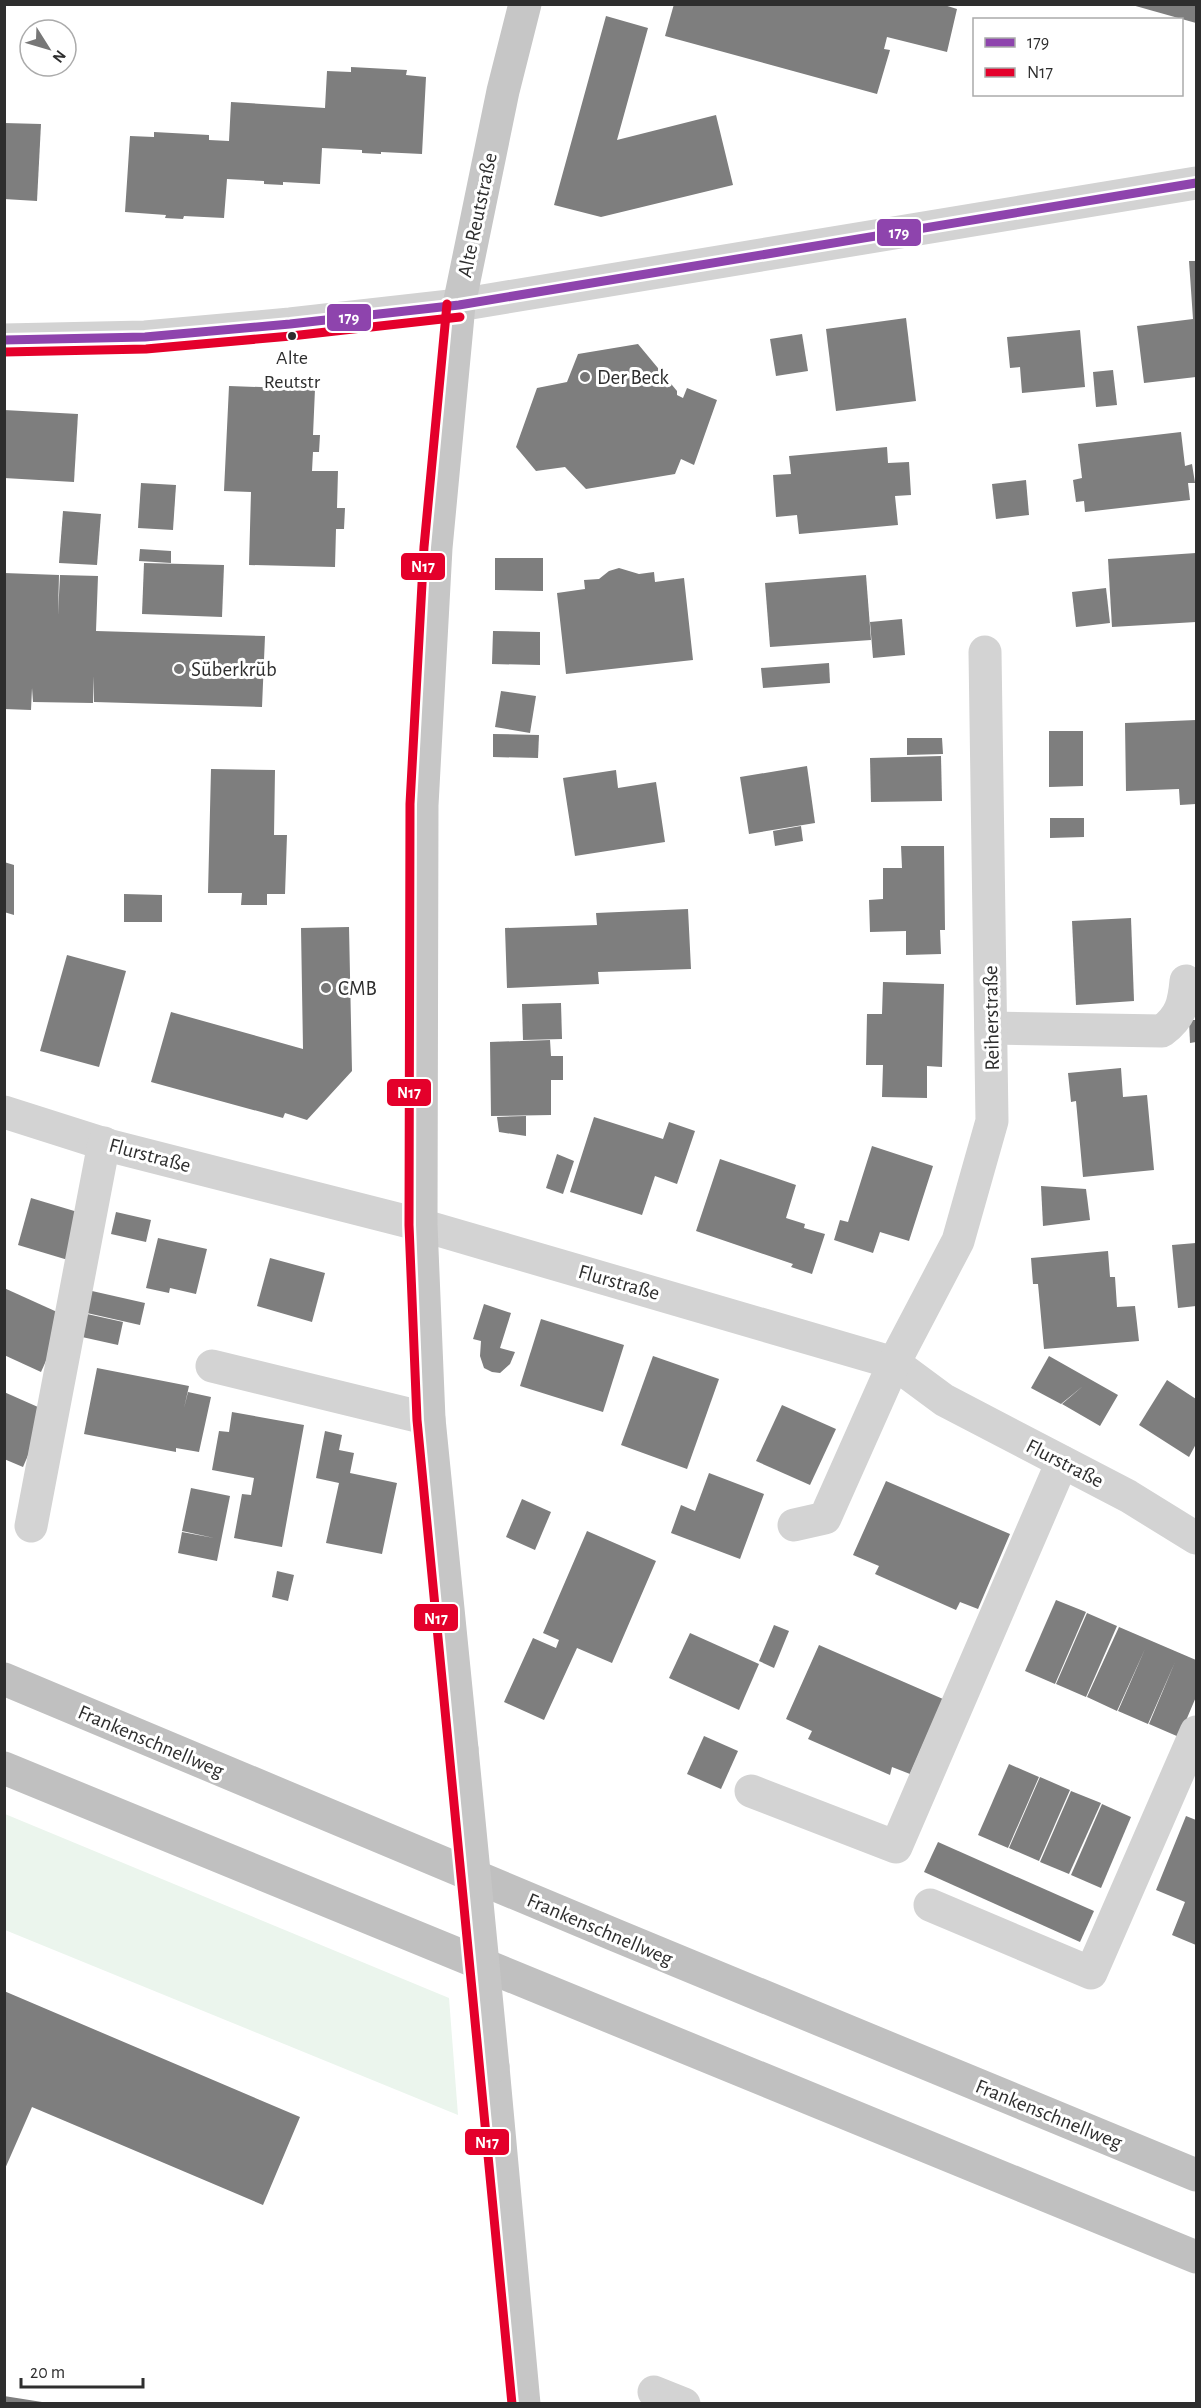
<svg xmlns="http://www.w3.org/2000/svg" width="1201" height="2408" font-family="'Alegreya Sans',sans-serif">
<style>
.green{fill:#ebf5ed}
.building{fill:#7e7e7e}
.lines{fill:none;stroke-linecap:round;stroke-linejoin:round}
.minor{stroke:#d3d3d3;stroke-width:33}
.major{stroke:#c6c6c6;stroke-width:33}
.highway{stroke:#c0c0c0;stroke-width:33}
.major-bridge{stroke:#c6c6c6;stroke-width:33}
.bus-1-casing{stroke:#fff;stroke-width:14}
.bus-2-casing{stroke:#fff;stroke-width:14}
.bus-1{stroke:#8e44ad;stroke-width:9}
.bus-2{stroke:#e4002b;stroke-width:9}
.bus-dot{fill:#2e2e2e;stroke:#fff;stroke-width:2}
.poi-dot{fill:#777;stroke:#fff;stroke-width:2}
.labels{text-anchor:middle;stroke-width:6;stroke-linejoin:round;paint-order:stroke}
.bus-label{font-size:20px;fill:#2e2e2e;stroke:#fff}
.street-label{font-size:21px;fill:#2e2e2e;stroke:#fff}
.poi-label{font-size:21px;fill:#2e2e2e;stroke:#fff;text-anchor:start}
.line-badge{stroke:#fff;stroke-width:2}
.badge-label{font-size:16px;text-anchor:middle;font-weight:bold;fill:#fff}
</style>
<rect width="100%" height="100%" fill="#fff"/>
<polygon class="green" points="5,1814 449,1998 458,2115 5,1930"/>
<g class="building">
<polygon points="674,4 941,4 957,9 947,52 887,37 884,49 890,50 877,94 665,36"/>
<polygon points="1132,4 1196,4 1196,23 1132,5"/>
<polygon points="606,16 648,28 617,140 716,115 733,185 601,217 554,205"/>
<polygon points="351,67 407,70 406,75 426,77 422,154 381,152 381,154 362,153 362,150 322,148 320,184 283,182 283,185 264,184 264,181 227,179 224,218 184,216 183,219 165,218 166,215 125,212 130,136 154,137 154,132 209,135 209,140 229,141 231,102 325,108 327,71 351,72"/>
<polygon points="4,123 41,124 37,201 4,199"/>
<polygon points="1189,261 1196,261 1196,377 1144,383 1137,326 1193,319"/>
<polygon points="906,318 916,401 836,411 826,329"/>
<polygon points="1080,330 1085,387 1022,393 1020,367 1010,368 1007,337"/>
<polygon points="802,334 808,371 776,376 770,339"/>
<polygon points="638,344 677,391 677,395 683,398 687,388 717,400 694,465 681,459 675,474 586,489 565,467 536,471 516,447 537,388 567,382 578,354"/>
<polygon points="1113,370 1117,405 1096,407 1093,372"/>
<polygon points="229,386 315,389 313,435 320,435 319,452 313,452 312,471 338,471 337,508 345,508 344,529 336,529 335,567 249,565 251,492 224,491"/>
<polygon points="4,410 78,414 74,482 4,478"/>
<polygon points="1181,432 1185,466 1192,464 1195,483 1188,483 1190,500 1085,512 1084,501 1076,502 1073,480 1082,478 1078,444"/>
<polygon points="887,447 888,463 909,462 911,495 895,496 898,525 799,534 797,515 776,517 773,475 791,474 789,456"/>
<polygon points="1026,480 1029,515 996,519 992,484"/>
<polygon points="141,483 176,485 173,530 138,528"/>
<polygon points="63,511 101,514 97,565 59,563"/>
<polygon points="140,549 171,551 171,563 139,561"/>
<polygon points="1196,553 1196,622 1112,627 1108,559"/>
<polygon points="495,558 543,558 543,591 495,590"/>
<polygon points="144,563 224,565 222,617 142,614"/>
<polygon points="619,568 639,574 654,572 655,582 684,578 693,660 566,674 557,593 585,589 584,580 599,579 609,571"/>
<polygon points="4,573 59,575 58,615 60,575 98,576 96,631 265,636 262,707 94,702 94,676 93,703 33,702 32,688 31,710 4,709"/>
<polygon points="866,575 871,640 770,647 765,583"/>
<polygon points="1106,588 1110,623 1076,627 1072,592"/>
<polygon points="902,619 905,655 873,658 870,622"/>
<polygon points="493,631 540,632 540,665 492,664"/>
<polygon points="829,663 830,683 763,688 761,668"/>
<polygon points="501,691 536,696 530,733 495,727"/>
<polygon points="1196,720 1196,804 1180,805 1179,789 1126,791 1125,723"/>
<polygon points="1049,731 1083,731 1083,786 1049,787"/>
<polygon points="493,734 539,735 538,758 493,757"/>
<polygon points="907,738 942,738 943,754 907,755"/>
<polygon points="941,756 942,801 871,802 870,758"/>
<polygon points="807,766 815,823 749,834 740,777"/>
<polygon points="211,769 275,770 274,835 287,835 285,894 267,894 267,905 241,905 242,893 208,893"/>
<polygon points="616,770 618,788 656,782 665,842 575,856 563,778"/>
<polygon points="1050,818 1084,818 1084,837 1050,838"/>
<polygon points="801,826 803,841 775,846 773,831"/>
<polygon points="901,846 944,846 945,930 940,930 941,954 906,955 906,931 870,932 869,900 883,899 883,868 902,868"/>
<polygon points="4,862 14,865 14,915 4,912"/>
<polygon points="124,894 162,895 162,922 124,922"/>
<polygon points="688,909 691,969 598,972 599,984 507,988 505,928 597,925 596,913"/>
<polygon points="1131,918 1134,1001 1076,1005 1072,921"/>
<polygon points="349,927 352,1071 307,1120 285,1113 283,1118 151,1082 171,1012 303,1049 301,928"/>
<polygon points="67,955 126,971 99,1067 40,1051"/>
<polygon points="883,982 944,984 942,1067 927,1066 927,1098 882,1097 883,1065 866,1065 867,1014 882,1014"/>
<polygon points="561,1003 562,1039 523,1040 522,1004"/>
<polygon points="1189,1020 1196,1020 1196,1042 1190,1043"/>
<polygon points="550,1040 551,1056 563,1056 563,1080 551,1080 551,1115 491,1116 490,1042"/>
<polygon points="1121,1068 1123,1097 1147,1095 1154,1170 1083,1177 1076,1101 1071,1102 1068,1073"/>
<polygon points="526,1116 526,1136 499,1132 497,1117"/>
<polygon points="594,1117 663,1139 669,1122 695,1131 677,1184 655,1176 642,1215 570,1192"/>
<polygon points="872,1146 933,1166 909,1241 880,1232 873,1253 834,1240 840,1220 848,1222"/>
<polygon points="557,1154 574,1161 563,1194 546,1188"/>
<polygon points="720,1159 796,1185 786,1218 805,1224 804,1228 825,1234 812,1274 791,1267 793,1264 696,1231"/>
<polygon points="1041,1186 1086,1189 1090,1220 1043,1226"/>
<polygon points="31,1198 81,1213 68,1260 18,1245"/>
<polygon points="116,1212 151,1220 146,1242 111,1234"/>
<polygon points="158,1238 207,1249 196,1294 170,1288 169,1293 146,1288"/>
<polygon points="1196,1243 1196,1306 1178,1308 1172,1245"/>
<polygon points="1108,1251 1110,1277 1115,1277 1117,1307 1135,1306 1139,1341 1044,1349 1038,1284 1033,1284 1031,1258"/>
<polygon points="270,1258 325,1273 312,1322 257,1306"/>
<polygon points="4,1288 66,1316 41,1372 4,1355"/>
<polygon points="92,1291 145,1303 140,1325 87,1313"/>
<polygon points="484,1304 511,1313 500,1348 515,1352 510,1364 500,1373 492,1372 484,1368 480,1356 481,1341 473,1339"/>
<polygon points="87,1314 123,1322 118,1345 82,1337"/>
<polygon points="541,1319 624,1345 603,1412 520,1386"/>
<polygon points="653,1356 719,1379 687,1469 621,1445"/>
<polygon points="1049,1356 1118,1395 1100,1426 1062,1404 1083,1386 1061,1404 1031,1388"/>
<polygon points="97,1368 189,1386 184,1408 188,1392 211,1397 199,1452 176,1448 176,1452 84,1434"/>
<polygon points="1167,1380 1196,1399 1196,1444 1189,1457 1139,1425"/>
<polygon points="4,1392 47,1411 23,1467 4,1459"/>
<polygon points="782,1405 836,1429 810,1485 756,1461"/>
<polygon points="232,1412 304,1425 282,1547 234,1538 242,1494 251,1495 254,1478 212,1470 219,1431 229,1432"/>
<polygon points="325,1431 342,1435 339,1450 354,1453 350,1473 397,1483 382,1554 326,1543 339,1483 316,1478"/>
<polygon points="709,1473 764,1494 740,1559 671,1533 681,1505 695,1511"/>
<polygon points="886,1481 1010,1534 978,1609 960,1602 956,1610 875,1574 879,1566 853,1555"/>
<polygon points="191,1488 230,1496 217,1561 178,1553 182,1532 214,1538 182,1531"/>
<polygon points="522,1499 551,1512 535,1550 506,1537"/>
<polygon points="587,1531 656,1561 612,1663 577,1648 544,1720 504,1702 533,1638 556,1648 559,1640 543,1633"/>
<polygon points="277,1571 294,1575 288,1601 272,1597"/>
<polygon points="1056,1600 1086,1612 1055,1684 1025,1671"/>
<polygon points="1087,1613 1117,1626 1086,1697 1056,1684"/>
<polygon points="774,1625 789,1631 774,1668 759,1661"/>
<polygon points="1119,1627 1196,1660 1196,1697 1179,1737 1149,1724 1175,1662 1148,1724 1118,1711 1145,1649 1117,1711 1087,1697"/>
<polygon points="690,1633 759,1664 739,1710 669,1678"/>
<polygon points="819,1645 943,1699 910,1774 892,1767 890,1775 808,1739 812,1731 786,1719"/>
<polygon points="704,1736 738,1751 721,1789 687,1774"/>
<polygon points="1009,1764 1039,1777 1008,1848 978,1835"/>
<polygon points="1040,1777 1070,1790 1039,1861 1009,1848"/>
<polygon points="1071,1791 1101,1803 1069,1874 1040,1862"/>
<polygon points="1102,1804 1131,1817 1101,1888 1071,1875"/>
<polygon points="1186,1816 1196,1820 1196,1945 1172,1935 1185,1902 1156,1890"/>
<polygon points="938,1842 1094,1911 1080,1942 924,1872"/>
<polygon points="4,1991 300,2117 263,2205 32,2107 4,2171"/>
<polygon points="4,2396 42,2402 42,2403 4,2403"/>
</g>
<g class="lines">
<g class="minor">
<polyline points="4,340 145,337 290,324 459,305 1196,183"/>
<path d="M991,1028L1162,1031C1181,1017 1184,1003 1186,981"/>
<polyline points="4,1112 111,1146 421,1225 894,1363 944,1400 1128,1496 1196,1538"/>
<polyline points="212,1366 429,1419"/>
<polyline points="794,1525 825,1518 894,1363 958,1241 992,1121 985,652"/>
<polyline points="31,1526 104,1143"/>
<polyline points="751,1791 896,1847 1062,1462"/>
<polyline points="930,1905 1091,1973 1196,1732"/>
<polyline points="654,2392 684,2404"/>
</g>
<g class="major">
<polyline points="462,1749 429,1419 421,1225 422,805 436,548 459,305 503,91 525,4"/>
<polyline points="493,2067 524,2404"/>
</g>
<g class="highway">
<polyline points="4,1679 615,1935 1196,2175"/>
<polyline points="4,1768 1196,2257"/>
</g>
<polyline class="major-bridge" points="462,1749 493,2067"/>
<g class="bus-1-casing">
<polyline id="bus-1" points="4,340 145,337 290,324 459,305 1196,183"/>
</g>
<g class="bus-2-casing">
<g id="bus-2">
<polyline points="447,304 424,547 410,804 409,1225 417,1420 512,2404"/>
<polyline points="4,352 146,349 291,336 460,317"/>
</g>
</g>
<use href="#bus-1" class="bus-1"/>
<use href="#bus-2" class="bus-2"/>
</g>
<circle class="bus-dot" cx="292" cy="336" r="5"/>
<g class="poi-dot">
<circle cx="585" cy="377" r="6"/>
<circle cx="179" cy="669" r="6"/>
<circle cx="326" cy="988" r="6"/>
</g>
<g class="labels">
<g class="bus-label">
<text x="292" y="364">Alte<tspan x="292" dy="24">Reutstr</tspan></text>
</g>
<g class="street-label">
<text transform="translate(477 215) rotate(-78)" y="7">Alte Reutstraße</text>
<text transform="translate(991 1018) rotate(-91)" y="7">Reiherstraße</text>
<text transform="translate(150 1155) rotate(15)" y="7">Flurstraße</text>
<text transform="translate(619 1282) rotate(16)" y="7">Flurstraße</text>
<text transform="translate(1065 1463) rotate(27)" y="7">Flurstraße</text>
<text transform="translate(151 1741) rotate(23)" y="7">Frankenschnellweg</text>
<text transform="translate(600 1929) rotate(23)" y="7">Frankenschnellweg</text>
<text transform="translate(1049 2114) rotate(22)" y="7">Frankenschnellweg</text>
</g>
<g class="poi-label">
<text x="597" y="384">Der Beck</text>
<text x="191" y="676">Süberkrüb</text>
<text x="338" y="995">CMB</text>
</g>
</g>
<g class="line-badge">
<rect x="876" y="218" width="46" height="29" rx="6" fill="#8e44ad"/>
<rect x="326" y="303" width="46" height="29" rx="6" fill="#8e44ad"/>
<rect x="400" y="552" width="46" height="29" rx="6" fill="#e4002b"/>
<rect x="386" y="1078" width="46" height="29" rx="6" fill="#e4002b"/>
<rect x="413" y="1603" width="46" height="29" rx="6" fill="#e4002b"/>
<rect x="464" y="2128" width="46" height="28" rx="6" fill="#e4002b"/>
</g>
<g class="badge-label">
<text x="899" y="238">179</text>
<text x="349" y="323">179</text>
<text x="423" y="572">N17</text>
<text x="409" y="1098">N17</text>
<text x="436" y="1624">N17</text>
<text x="487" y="2148">N17</text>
</g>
<rect width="1201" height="2408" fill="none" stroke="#2e2e2e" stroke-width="12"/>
<rect x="973" y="18" width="210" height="78" fill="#ffffff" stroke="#ababab" stroke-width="1.5"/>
<rect x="985" y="38" width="30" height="9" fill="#8e44ad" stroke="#ababab" stroke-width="1.5"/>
<text x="1027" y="48" font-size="18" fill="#2e2e2e">179</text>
<rect x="985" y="68" width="30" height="9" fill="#e4002b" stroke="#ababab" stroke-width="1.5"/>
<text x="1027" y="78" font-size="18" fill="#2e2e2e">N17</text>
<g transform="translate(48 48) rotate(127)"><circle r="28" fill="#ffffff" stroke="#ababab" stroke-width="1.5"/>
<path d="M0-4.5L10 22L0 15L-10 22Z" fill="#777777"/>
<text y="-9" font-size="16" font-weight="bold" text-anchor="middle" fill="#2e2e2e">N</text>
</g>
<path d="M21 2378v9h122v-9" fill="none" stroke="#2e2e2e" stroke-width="3"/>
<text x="30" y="2378" font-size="18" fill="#2e2e2e" stroke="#ffffff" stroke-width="4.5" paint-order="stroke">20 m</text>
</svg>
